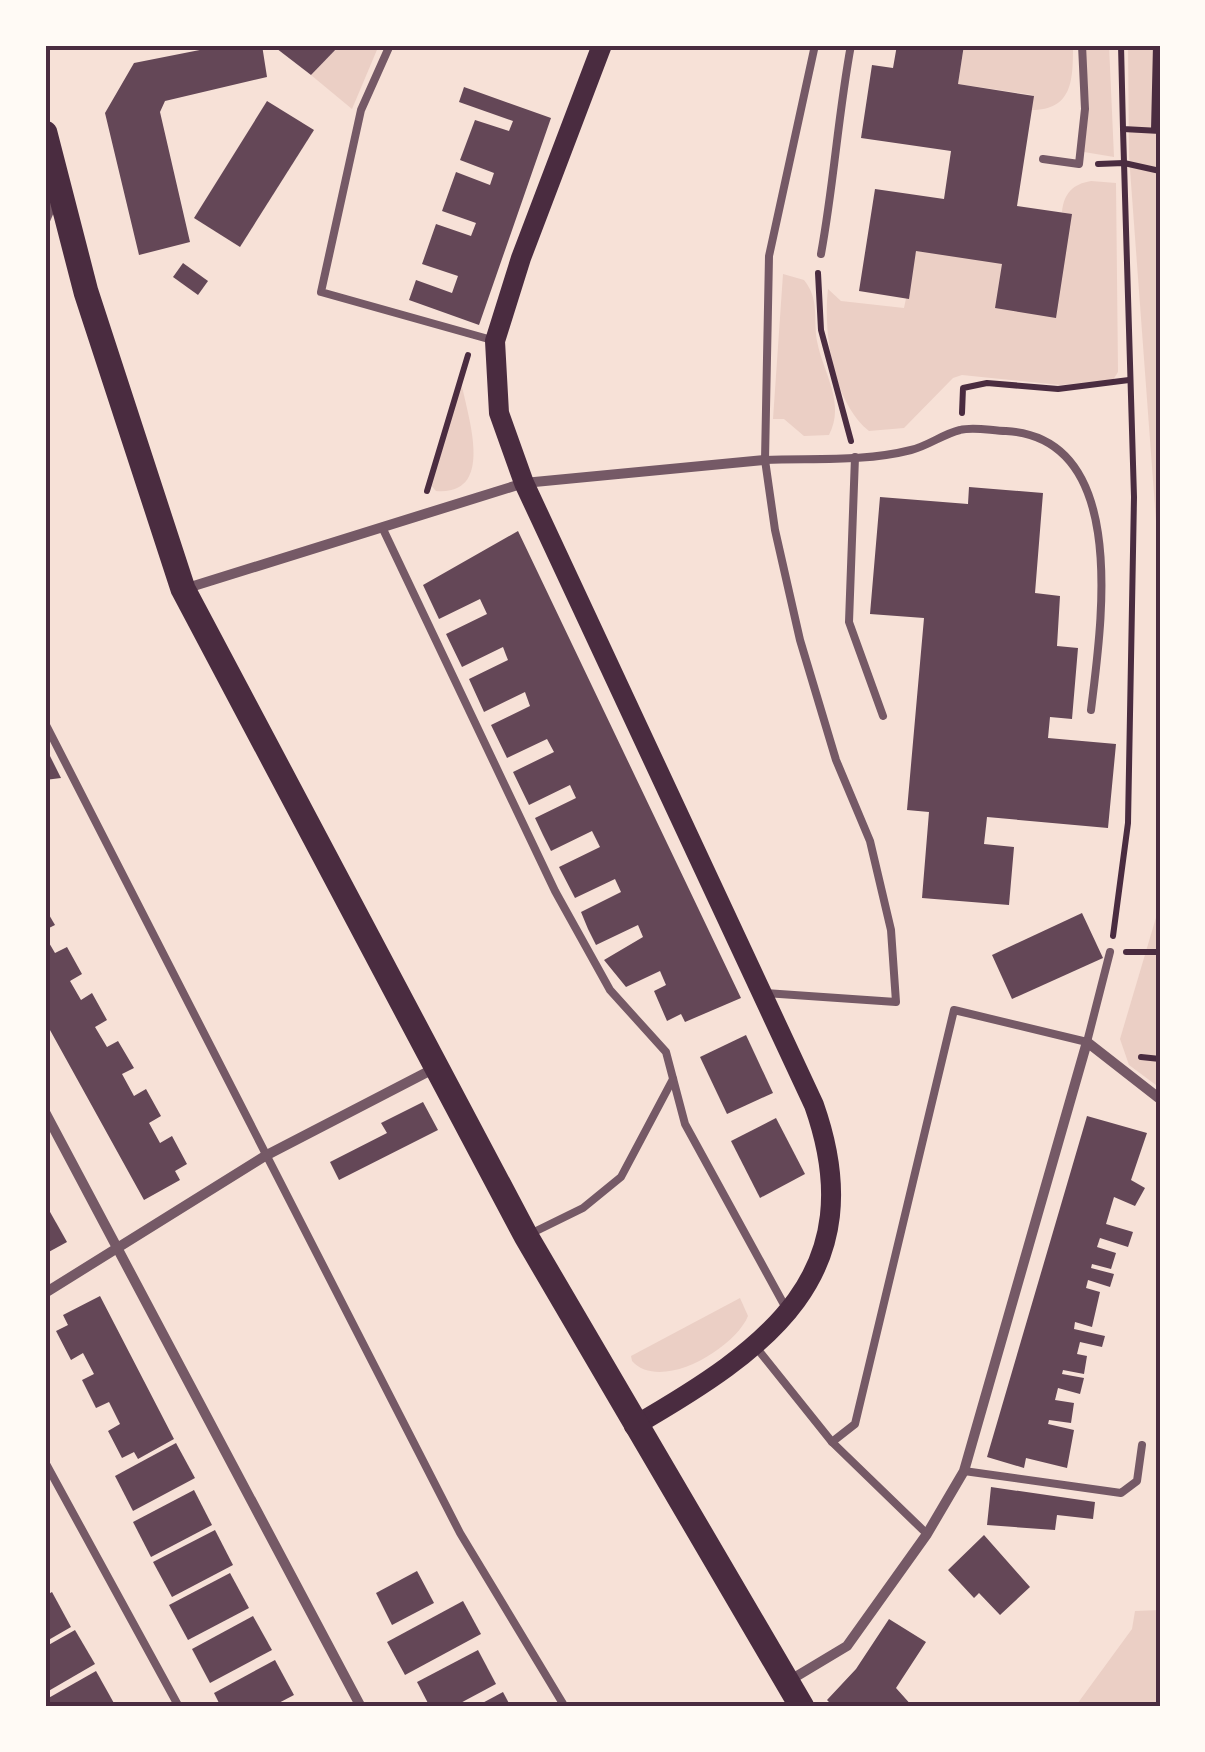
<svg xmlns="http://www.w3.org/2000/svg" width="1205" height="1752" font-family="'Titillium Web',sans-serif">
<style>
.green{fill:#ebcfc5}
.building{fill:#644757}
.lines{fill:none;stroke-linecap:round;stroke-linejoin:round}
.path{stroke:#4a2c40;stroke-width:6}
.service{stroke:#755966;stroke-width:8}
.minor{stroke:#755966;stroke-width:10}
.secondary{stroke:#4a2c40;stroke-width:20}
.primary{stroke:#4a2c40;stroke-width:25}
.neatline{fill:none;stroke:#4a2c40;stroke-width:4}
</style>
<rect width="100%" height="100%" fill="#f7e1d7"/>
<g class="green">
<polygon points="340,45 379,45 352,109 311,75"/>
<path d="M964,45H1073C1073,80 1073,110 1031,110L1033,95L958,84Z"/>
<polygon points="1085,45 1109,45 1114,157 1084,152 1089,107"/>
<polygon points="1128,45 1160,45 1160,575 1129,156"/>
<path d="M1091,181L1116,183L1118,372L1113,380L1060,385L962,375L953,378L904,428L869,431C833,402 823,333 828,289L841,301L904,308L916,251L1072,215L1062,212C1064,193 1073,184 1091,181Z"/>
<path d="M783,274L804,280C820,300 813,318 817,341C823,373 846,403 829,435L804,436L784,419H773Z"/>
<path d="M461,381C467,415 497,496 436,491L429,483Z"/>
<polygon points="1160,904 1160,1088 1129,1065 1120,1039"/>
<path d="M740,1298L748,1316C735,1348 661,1393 632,1361L631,1356Z"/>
<polygon points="1160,1610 1160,1707 1075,1707 1132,1629 1135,1611"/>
</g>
<g class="building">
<polygon points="225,45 262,45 267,77 165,101 160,112 190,242 139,255 105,113 134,63"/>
<polygon points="272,45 340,45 311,75"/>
<polygon points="897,45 964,45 958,84 1034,96 1017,206 1072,214 1056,318 995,308 1002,264 916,251 909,299 859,291 875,189 944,199 951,151 861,138 872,65 893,68"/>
<polygon points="464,87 551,118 479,325 409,300 416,280 452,293 458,276 422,264 436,224 471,236 476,223 442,211 456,172 490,185 494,173 460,160 475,120 509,131 513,121 459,102"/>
<polygon points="267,101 314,130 240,247 194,218"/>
<polygon points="183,263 208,281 198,295 173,277"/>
<polygon points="969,487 1043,493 1035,593 1060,596 1057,646 1078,648 1072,719 1050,717 1048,738 1116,744 1108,828 987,817 984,844 1014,847 1009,905 922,898 929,812 907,810 924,618 870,614 880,497 968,504"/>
<polygon points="518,531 741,998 685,1022 681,1014 667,1021 654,991 666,985 660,971 626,987 604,960 643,937 638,925 596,945 588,929 581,912 621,892 615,879 575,898 559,867 600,847 592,831 551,851 543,835 535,818 576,798 570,785 529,805 513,772 554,752 547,739 507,758 491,725 530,706 525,692 484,712 469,679 508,660 506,655 503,647 462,667 446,634 487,614 480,599 439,619 423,585"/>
<polygon points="45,746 61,778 45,780"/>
<polygon points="45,908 55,925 45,930"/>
<polygon points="1082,913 1103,958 1012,999 992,955"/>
<polygon points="45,936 55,953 67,947 82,974 70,981 81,1000 92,993 107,1020 95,1027 107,1047 118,1041 134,1068 122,1074 134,1096 146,1089 161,1116 149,1123 160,1143 172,1136 187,1164 175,1171 180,1180 144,1200 45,1021"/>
<polygon points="746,1035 773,1093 727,1114 700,1057"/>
<polygon points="423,1102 438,1130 339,1180 330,1162 387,1133 381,1123"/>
<polygon points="1087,1116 1147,1133 1131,1180 1145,1188 1135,1206 1114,1197 1106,1224 1133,1232 1128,1247 1100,1238 1097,1247 1116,1253 1111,1269 1092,1264 1091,1268 1114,1274 1110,1287 1088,1280 1086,1288 1100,1292 1092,1327 1075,1322 1074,1329 1105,1336 1102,1347 1080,1342 1077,1354 1087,1356 1084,1374 1063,1370 1062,1374 1084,1378 1080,1394 1058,1388 1055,1400 1074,1403 1071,1423 1049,1420 1048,1424 1074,1430 1067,1468 1026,1458 1024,1468 987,1457"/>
<polygon points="776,1118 805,1174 760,1198 731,1141"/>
<polygon points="45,1203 67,1242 45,1254"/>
<polygon points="100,1296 174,1439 138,1459 134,1452 122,1458 108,1431 120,1424 109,1402 96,1408 82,1380 94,1374 83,1353 71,1360 56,1331 68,1325 63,1315"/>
<polygon points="176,1443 195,1478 133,1511 115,1476"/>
<polygon points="991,1487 1095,1502 1093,1519 1057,1515 1055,1530 987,1525"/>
<polygon points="194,1490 212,1525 151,1557 133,1522"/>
<polygon points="215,1530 233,1565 172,1597 153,1562"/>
<polygon points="984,1535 1030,1587 1000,1615 979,1593 974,1598 948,1570"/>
<polygon points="417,1571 434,1603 392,1625 376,1593"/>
<polygon points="230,1573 249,1608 188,1640 169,1605"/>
<polygon points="52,1592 71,1627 45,1642 45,1596"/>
<polygon points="463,1601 481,1634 405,1675 387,1642"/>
<polygon points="253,1616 272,1650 210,1683 192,1649"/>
<polygon points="889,1619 926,1642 896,1688 913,1707 834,1707 827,1700 856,1669"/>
<polygon points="75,1630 95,1664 45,1693 45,1647"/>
<polygon points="478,1650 496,1684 453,1707 430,1707 417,1682"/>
<polygon points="275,1660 294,1695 271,1707 221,1707 214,1693"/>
<polygon points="96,1671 115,1705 45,1707 45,1700"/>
<polygon points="503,1692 511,1707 475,1707"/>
</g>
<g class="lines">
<g class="path">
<polyline points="1121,45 1123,129 1160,131"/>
<polyline points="1154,130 1156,45"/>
<polyline points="1098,164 1124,163 1160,171"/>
<polyline points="818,273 821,330 851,441"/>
<polyline points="962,413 963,388 987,383 1058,389 1129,380"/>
<polyline points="427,491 468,355"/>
<polyline points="1113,936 1128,823 1134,497 1123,129"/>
<polyline points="1126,952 1160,952"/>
<polyline points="1141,1057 1160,1059"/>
</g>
<g class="service">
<polyline points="390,45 361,110 321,292 492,340"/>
<polyline points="1043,159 1079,164 1085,109 1082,45"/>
<polyline points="45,223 55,200"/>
<path d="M821,254C834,183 838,115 851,45"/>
<polyline points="855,457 849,622 883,716"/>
<path d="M765,460C813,458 864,462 911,450C928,446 943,434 960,430C974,426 992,431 1006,431C1131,438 1101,626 1091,710"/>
<polyline points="382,527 555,891 610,990 666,1052 685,1124 787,1310"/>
<polyline points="45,723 460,1533 565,1707"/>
<polyline points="765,993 896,1002 891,930 870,841 836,760 800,640 775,530 765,460 769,256 815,45"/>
<polyline points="530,1234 583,1208 621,1177 673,1079"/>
<polyline points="755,1346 832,1442 927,1534"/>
<polyline points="1160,1360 1160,1368"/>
<polyline points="832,1442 855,1424 954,1010 1087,1042 1110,952"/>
<polyline points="45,1462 179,1707"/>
<polyline points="964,1471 1121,1493 1137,1481 1142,1445"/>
</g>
<g class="minor">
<polyline points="184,589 524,483 765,460"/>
<polyline points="45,1112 361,1707"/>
<polyline points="45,1293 265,1156 435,1068"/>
<polyline points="787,1682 847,1646 927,1534 964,1471 1087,1042 1160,1099"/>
</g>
<path class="secondary" d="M602,45L521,258L495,341L499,413L524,483L814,1105C874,1275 767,1349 634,1426"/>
<polyline class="primary" points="45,133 86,292 183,589 526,1236 802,1707"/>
</g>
<rect width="1205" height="1752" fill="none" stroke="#fffaf5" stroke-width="95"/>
<rect x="48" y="48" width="1110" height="1656" class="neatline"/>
</svg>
